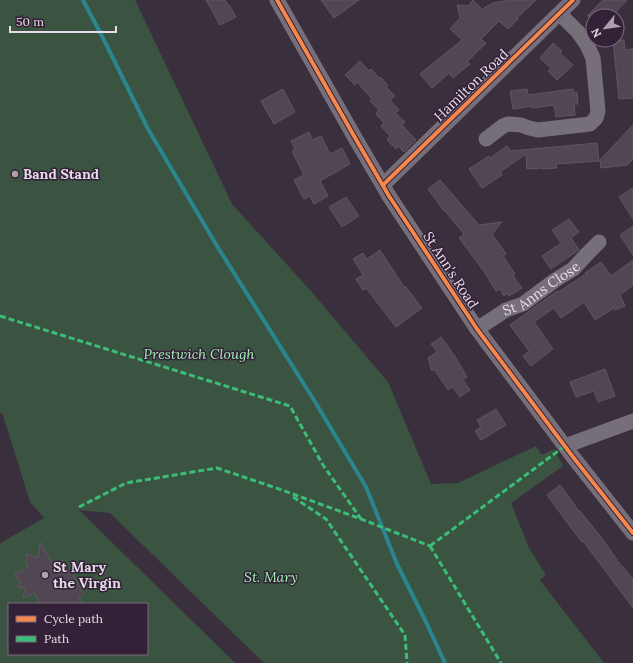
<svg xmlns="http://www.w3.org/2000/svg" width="633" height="663" font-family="Lora,serif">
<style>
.green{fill:#3b5441;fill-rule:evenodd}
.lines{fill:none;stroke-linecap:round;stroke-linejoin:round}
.stream{stroke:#2a868e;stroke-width:4}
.building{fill:#504752;stroke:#5f5661}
.minor{stroke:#766e78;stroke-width:15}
.quiet{stroke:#3abd76;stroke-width:3;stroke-dasharray:6 3;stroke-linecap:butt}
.cycleway-casing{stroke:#332137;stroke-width:6}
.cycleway{stroke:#f5874c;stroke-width:4}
.poi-dot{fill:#aba0ae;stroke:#332137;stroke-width:1.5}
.labels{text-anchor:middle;stroke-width:3;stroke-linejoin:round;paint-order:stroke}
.street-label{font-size:14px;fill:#e8dceb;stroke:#332137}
.poi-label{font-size:14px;font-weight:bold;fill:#e8dceb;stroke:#332137;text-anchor:start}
.park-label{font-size:14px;font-style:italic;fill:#a0f3b2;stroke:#332137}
</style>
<rect width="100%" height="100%" fill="#3a303d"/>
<path class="green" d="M0,0H135L232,204L310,290L388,382L431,484L458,483L536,446L542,455L554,449L563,466L511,503L529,548L546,575L540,580L604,663H264L110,513L79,510L235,663H0V544L2,542L44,518L30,502L3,415L0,412ZM9,604H147V654H9Z"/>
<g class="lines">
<polyline class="stream" points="83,0 104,40 148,129 217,246 317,405 366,487 397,564 426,622 445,663"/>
</g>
<g class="building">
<polygon points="206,0 225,0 229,6 230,6 236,17 220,25"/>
<polygon points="321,0 359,0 334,18"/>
<polygon points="473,0 482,9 493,3 511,0 536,0 517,18 518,19 508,29 499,21 481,39 486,43 467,62 470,64 453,78 449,73 432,88 420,74 462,40 450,29 460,18 457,5 468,6"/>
<polygon points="603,0 627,0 612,16 587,16"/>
<polygon points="624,40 625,50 633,49 633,98 619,99 613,41"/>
<polygon points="553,43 562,51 560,53 573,65 557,80 548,71 551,68 540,58"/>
<polygon points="360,61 369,71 371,69 379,78 380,77 388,85 386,87 395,96 390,100 399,110 395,113 405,122 402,125 416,140 404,152 398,146 396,149 387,140 390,136 381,126 384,123 376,114 379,110 370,101 372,99 357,82 355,85 345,75"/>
<polygon points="283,89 295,112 274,124 261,101"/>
<polygon points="527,89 528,95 573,89 574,93 577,92 578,104 574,104 575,115 556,117 554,105 532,108 532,106 513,109 510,91"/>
<polygon points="633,125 633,159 627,165 601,168 600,160"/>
<polygon points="309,132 312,140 321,136 330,154 342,148 350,164 320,181 328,196 314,204 310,196 304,199 294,180 304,175 292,151 295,149 291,141"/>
<polygon points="597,143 599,161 556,164 557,168 543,169 542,168 527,169 526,154 500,172 502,175 482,188 469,169 489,156 490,158 507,146 511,151"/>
<polygon points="440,180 479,225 502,222 492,234 506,254 503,256 515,274 513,276 522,288 509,296 507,293 504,296 500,289 496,291 483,270 459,238 464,234 445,211 444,211 428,189"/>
<polygon points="633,188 633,219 619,197"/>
<polygon points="346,197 359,216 342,227 329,207"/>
<polygon points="569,219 579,232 571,238 579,250 551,269 542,256 561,243 552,230"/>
<polygon points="633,226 633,255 620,235"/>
<polygon points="380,250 404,287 405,286 422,308 396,327 366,288 363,290 356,279 363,275 353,259 363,253 367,259"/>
<polygon points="633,260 633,285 620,295 625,306 615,310 614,308 595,320 584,302 561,318 554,308 534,322 553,349 531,366 523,356 529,351 510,325 557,291 558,292 586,274 585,273 601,262 611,276"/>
<polygon points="441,337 454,355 467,377 463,380 470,390 460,397 453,387 448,390 434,369 432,371 428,358 437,352 431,344"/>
<polygon points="605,369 615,396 598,402 594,391 576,397 570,382"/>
<polygon points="496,409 506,425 481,440 475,431 481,427 477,420"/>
<polygon points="560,485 579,511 580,511 601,537 622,567 623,567 633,579 633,608 583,541 582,542 566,521 547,495"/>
<polygon points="40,542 53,565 62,560 69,572 71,570 84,595 79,598 83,604 40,604 34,592 23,598 25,588 18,587 20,582 15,574 28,567 25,561 27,559 27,554 38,558"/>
</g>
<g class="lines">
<g class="minor">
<polyline points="277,0 354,136 389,196 477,329 573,457 633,533"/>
<polyline points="486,139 503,126 508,124 521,125 529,128 538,130 590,124 596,118 598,111 593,58 587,45 578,32 560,14"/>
<polyline points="383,185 573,0"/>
<path id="s1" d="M477,329L506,310L523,304L554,281L573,269L588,253L599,242"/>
<polyline points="565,446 633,421"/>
</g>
<g class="quiet">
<polyline points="0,316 290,406 323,465 361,519"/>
<polyline points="293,497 326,519 405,635 407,663"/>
<polyline points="79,507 126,483 217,468 282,490 361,519 430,546"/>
<polyline points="430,546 565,446"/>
<polyline points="430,546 501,663"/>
</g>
<g class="cycleway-casing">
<g id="cycleway">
<polyline points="277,0 354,136 389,196 477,329 573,457 633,533"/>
<polyline points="383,185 573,0"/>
</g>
</g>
<use href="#cycleway" class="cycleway"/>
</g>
<g class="poi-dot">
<circle cx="15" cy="174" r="4"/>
<circle cx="45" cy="575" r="4"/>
</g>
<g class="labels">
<g class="street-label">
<text transform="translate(471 85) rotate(-44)" y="5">Hamilton Road</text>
<text transform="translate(451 270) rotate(57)" y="5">St Ann's Road</text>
<text dy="5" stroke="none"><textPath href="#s1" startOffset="76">St Anns Close</textPath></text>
</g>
<g class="poi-label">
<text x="23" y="179">Band Stand</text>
<text x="53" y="572">St Mary<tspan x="53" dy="16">the Virgin</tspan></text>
</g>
<g class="park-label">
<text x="199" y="359">Prestwich Clough</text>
<text x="271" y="582">St. Mary</text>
</g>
</g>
<rect x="8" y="603" width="140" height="52" fill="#332137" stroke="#7b6c7f"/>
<rect x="16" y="616" width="20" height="6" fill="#f5874c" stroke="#7b6c7f"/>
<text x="44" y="623" font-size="12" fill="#e8dceb">Cycle path</text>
<rect x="16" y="636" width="20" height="6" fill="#3abd76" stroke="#7b6c7f"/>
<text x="44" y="643" font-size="12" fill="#e8dceb">Path</text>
<g transform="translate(605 28) rotate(241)"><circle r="19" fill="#332137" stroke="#7b6c7f"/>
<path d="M0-3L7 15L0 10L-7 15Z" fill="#aba0ae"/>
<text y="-6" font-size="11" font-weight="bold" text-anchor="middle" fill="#e8dceb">N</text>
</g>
<path d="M10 26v6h106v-6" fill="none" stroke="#e8dceb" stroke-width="2"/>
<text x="16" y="26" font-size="12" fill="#e8dceb" stroke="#332137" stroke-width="3" paint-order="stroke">50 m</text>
</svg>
